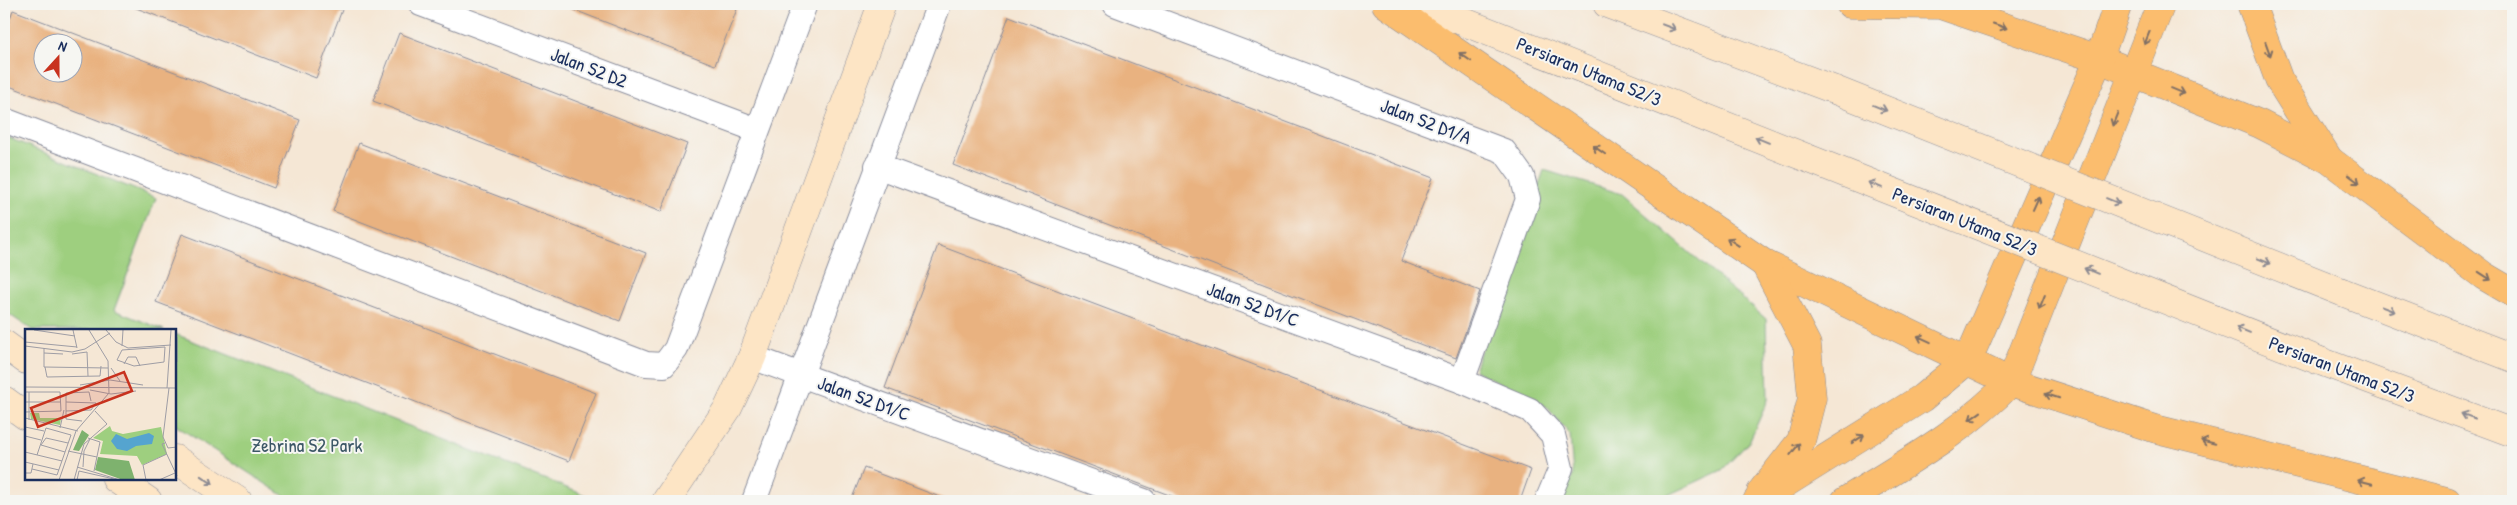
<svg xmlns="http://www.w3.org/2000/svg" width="2517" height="505" font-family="'Patrick Hand',sans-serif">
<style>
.green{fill:#9ecf7f;stroke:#5c7f6e}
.building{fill:#e9b280;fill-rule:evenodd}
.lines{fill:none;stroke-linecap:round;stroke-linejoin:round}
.street-casing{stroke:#888b9a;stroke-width:26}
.secondary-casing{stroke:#888b9a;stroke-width:29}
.primary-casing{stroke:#888b9a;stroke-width:29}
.street{stroke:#fff;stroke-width:24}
.secondary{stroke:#fde5c5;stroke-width:28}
.primary{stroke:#fbbd6e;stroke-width:28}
.secondary-bridge-casing{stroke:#888b9a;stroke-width:29;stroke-linecap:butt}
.secondary-bridge{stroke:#fde5c5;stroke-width:28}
.oneway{stroke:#806f65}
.oneway2{stroke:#8c8a92}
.labels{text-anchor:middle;stroke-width:4;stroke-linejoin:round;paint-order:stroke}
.street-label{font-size:19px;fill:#1b2f5e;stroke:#f6f6f2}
.park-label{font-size:19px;fill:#3c5766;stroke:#f6f6f2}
.inset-road{fill:none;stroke:#9e9da5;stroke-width:1}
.view{fill:#c8321e;fill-opacity:0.15;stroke:#c8321e;stroke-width:2.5}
.inset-edge{fill:none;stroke:#1b2f5e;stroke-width:2.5}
</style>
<rect width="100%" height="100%" fill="#f6f6f2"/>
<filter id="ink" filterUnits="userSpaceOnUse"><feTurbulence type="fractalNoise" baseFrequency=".02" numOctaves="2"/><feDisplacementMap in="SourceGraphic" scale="10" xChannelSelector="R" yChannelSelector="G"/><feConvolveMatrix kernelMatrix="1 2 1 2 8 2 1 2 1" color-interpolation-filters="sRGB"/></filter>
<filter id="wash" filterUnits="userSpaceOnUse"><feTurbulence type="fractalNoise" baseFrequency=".0096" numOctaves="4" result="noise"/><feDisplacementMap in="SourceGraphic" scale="20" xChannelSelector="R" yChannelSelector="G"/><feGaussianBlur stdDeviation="1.12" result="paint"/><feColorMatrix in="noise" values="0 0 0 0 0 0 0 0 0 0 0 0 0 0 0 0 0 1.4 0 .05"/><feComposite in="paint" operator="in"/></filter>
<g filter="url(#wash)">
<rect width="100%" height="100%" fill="#f5e7d5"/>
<g class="green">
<polygon points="4,136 156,198 114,310 164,330 32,330 4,311"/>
<polygon points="1544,170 1622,194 1766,319 1768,400 1749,442 1722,470 1655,501 1561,501 1573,475 1570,435 1547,407 1474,370"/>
<polygon points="175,334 600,501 292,501 175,425"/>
</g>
<g id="blocks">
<g class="building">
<polygon points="126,4 325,4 342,10 316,78"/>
<polygon points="559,4 739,4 715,65"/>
<path d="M13,10L300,120L274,188L4,84V35ZM42,42H72V72H42Z"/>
<polygon points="1009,16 1433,178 1401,261 1480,291 1456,358 953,165"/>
<polygon points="399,33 687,144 661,212 373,101"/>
<polygon points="359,143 646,253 620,321 333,211"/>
<polygon points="182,234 596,393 569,461 156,302"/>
<polygon points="938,245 1531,470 1520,501 1185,501 885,388"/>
<polygon points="864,468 945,499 945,501 851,501"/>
</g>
</g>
</g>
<g filter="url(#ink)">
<use href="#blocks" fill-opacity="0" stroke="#888b9a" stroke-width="1"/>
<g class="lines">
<g class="street-casing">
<g id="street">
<polyline points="421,4 757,130"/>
<polyline points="1115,4 1504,151 1522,176 1528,199 1462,381"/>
<polyline points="4,120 646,364 664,365 676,349 805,4"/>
<polyline points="877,166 1462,381 1530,410 1553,435 1561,468 1547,501"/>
<polyline points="752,357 1144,501"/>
<polyline points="754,501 939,4"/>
</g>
</g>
<g class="secondary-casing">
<g id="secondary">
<polyline points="1419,4 1807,158"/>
<polyline points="1607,4 1835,90"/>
<polyline points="2342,292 2513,358"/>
<polyline points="4,344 26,360"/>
<polyline points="2320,361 2513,433"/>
<polyline points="4,400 26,416"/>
<polyline points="175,459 238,501"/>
<polyline points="116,479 148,501"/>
<polyline points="666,501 728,408 752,357 882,4"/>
</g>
</g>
<g class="primary-casing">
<g id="primary">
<polyline points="1386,4 1765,264 2011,382 2156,429 2447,501"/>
<polyline points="1850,4 1940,5 2099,59 2260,124 2328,159 2484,276 2513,293"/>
<polyline points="2251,4 2279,80 2328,158"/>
<polyline points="1761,492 1801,441 1812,398 1807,345 1765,264"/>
<polyline points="1757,501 1922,398 1968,360 2099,59 2118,4"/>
<path d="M1845,501C1902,465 1963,432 2011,382L2161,4"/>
</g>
</g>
<use href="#street" class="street"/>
<use href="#secondary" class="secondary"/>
<use href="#primary" class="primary"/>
<g class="secondary-bridge-casing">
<g id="secondary-bridge">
<polyline points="1835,90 2342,292"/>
<polyline points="1807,158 2320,361"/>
</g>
</g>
<use href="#secondary-bridge" class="secondary-bridge"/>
</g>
<defs><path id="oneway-shaft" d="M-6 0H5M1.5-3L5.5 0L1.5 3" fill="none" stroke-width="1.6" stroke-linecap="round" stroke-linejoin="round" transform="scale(1.25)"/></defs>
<g class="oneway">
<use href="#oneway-shaft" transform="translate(2000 26) rotate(19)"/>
<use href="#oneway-shaft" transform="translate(2147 38) rotate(112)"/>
<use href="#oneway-shaft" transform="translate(2268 49) rotate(70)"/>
<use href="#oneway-shaft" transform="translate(1465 57) rotate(-145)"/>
<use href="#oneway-shaft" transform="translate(2178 91) rotate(22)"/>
<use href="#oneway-shaft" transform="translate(2115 119) rotate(112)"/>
<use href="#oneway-shaft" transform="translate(1599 150) rotate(-145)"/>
<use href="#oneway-shaft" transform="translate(2354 179) rotate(37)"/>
<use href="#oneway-shaft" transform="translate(2036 203) rotate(-66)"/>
<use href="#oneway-shaft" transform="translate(1733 242) rotate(-146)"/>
<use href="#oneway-shaft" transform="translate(2485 276) rotate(33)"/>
<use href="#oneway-shaft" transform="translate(2042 302) rotate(112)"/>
<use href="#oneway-shaft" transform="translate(1924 339) rotate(-155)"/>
<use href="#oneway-shaft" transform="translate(2052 396) rotate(-162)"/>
<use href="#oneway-shaft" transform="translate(1975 416) rotate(144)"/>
<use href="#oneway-shaft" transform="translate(1858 439) rotate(-33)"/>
<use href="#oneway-shaft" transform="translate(2208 442) rotate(-166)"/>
<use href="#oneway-shaft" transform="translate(1795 449) rotate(-52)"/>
<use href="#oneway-shaft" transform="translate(2365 482) rotate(-166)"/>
</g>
<g class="oneway2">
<use href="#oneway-shaft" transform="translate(1669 27) rotate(21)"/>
<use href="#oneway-shaft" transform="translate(1880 108) rotate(22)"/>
<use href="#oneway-shaft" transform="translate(1762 140) rotate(-158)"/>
<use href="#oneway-shaft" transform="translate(1875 185) rotate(-158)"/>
<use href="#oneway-shaft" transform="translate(2113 201) rotate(22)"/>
<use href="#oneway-shaft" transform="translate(2264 261) rotate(22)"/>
<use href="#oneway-shaft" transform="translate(2091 271) rotate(-158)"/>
<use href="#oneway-shaft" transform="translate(2388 309) rotate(21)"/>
<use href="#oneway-shaft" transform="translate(2243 330) rotate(-158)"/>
<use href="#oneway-shaft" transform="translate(2468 416) rotate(-160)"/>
<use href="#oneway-shaft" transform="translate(207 480) rotate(34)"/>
</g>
</g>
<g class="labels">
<g class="street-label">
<text transform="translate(589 67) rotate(21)" y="7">Jalan S2 D2</text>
<text transform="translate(1589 71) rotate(22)" y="7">Persiaran Utama S2/3</text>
<text transform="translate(1426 121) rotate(21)" y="7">Jalan S2 D1/A</text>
<text transform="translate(1965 221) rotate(22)" y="7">Persiaran Utama S2/3</text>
<text transform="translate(1253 304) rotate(20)" y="7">Jalan S2 D1/C</text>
<text transform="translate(2342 369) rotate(21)" y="7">Persiaran Utama S2/3</text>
<text transform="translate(864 398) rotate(20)" y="7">Jalan S2 D1/C</text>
</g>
<g class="park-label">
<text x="307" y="452">Zebrina S2 Park</text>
</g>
</g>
<g transform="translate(25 329)">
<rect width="151" height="151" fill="#f5e7d5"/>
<path d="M5,84H14L15,89H36L35,96L6,90ZM85,97L87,102L98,105L136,98L142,125L117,136L112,127L75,125L78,112L68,109Z" fill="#9ecf7f"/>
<path d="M57,101L64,106L54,122L48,121ZM73,128L104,132L110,151H98L70,141Z" fill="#7eb26e"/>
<path d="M124,104L129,107L127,115L111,117L102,122L92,120L86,112L91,105L102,110Z" fill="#55a4cf"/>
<path class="inset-road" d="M9,1L50,7M48,1L52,19M81,1L91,13L103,19L146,16M152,8V33M0,13L52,18M0,17L47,23L60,20L85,4M97,17L98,1M140,18L139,33L109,37L92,31L97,21ZM19,19V38L83,39M62,23L63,47M19,24L38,25M47,25L62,23M99,35L103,28H111L115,37M20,38L22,48L75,47L76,37M86,39L95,52M55,56L85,51L118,56M0,58L152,59M142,59L146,1M144,59L138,108L143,119L152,118M65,61L86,65L111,62M0,63H35L36,82L0,83M4,63V91M0,73H36M41,73L71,74L66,81L41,82M0,89L53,102M57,92L41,90V64L64,63L66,72M0,98L19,102M35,99L39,81M0,107L16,111M63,109L75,113L69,142M140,114L137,115L152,147M43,122L72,128M0,123L37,132M40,123L16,116L21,109L43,114M0,133L34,141M52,138L95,151M58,138L59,122L65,110M7,140L32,146L46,106L21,99L12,126M0,144H6L8,135M34,151L51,102L84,64L83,32L64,1M49,151L59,115L82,95L70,82M52,151L54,142L89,150M121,151L118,136L142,125M134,151L150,144"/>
<path class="view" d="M99,43L107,62L13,98L6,79Z"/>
<rect width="151" height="151" class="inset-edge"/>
</g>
<rect width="2517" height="505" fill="none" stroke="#f6f6f2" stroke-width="20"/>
<g transform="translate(58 58) rotate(21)"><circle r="24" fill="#f6f6f2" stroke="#9ea6b7"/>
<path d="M0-4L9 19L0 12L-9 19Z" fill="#c8321e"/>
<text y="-8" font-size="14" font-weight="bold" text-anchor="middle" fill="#1b2f5e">N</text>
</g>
</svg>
